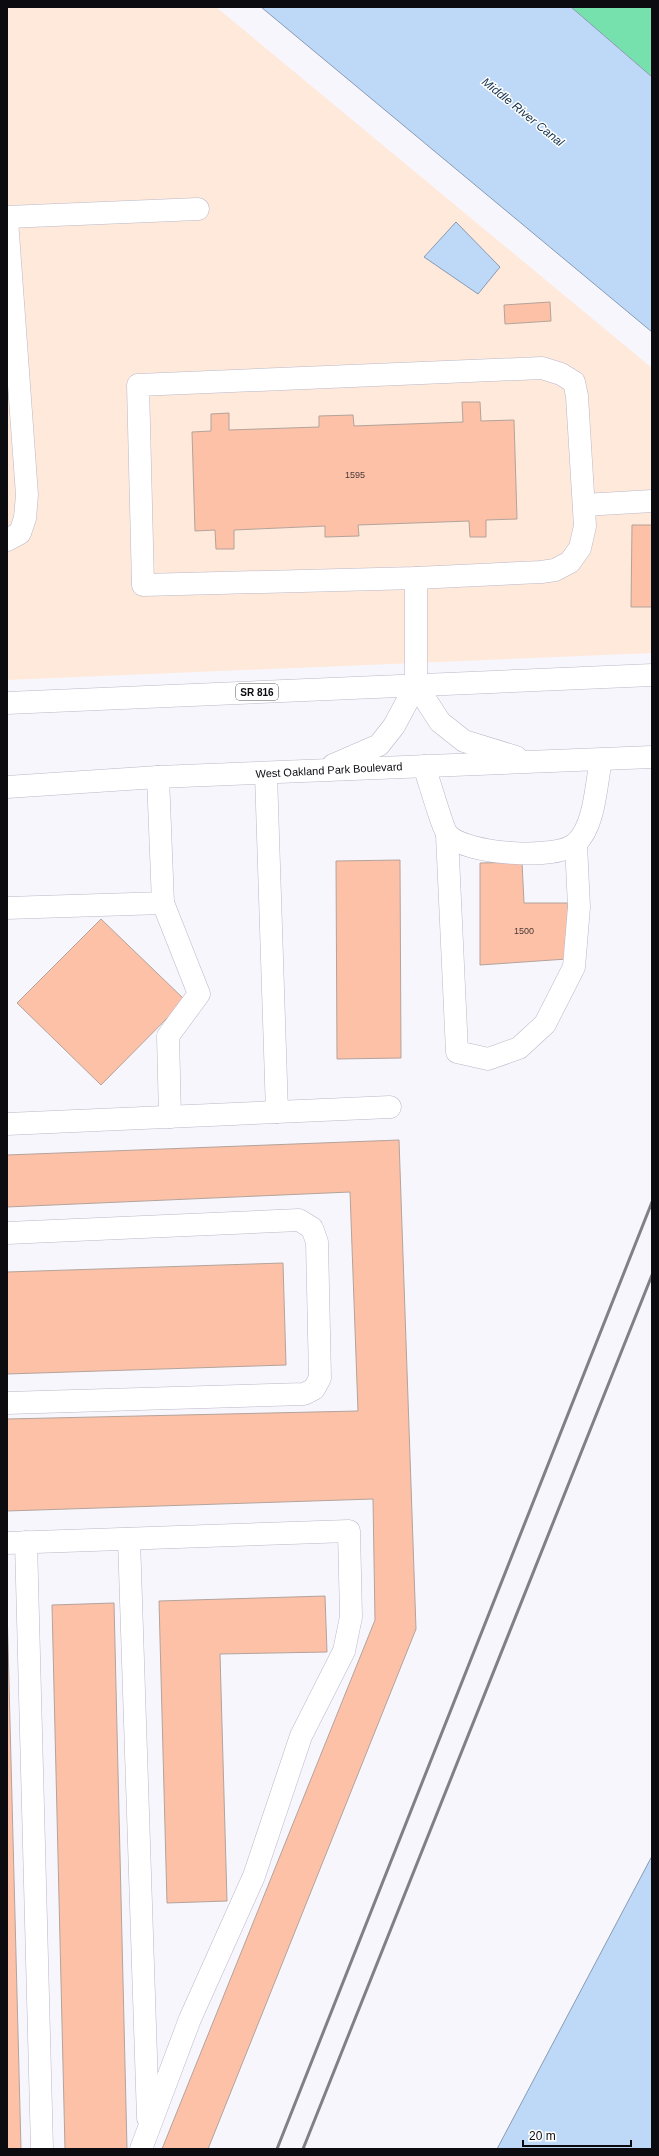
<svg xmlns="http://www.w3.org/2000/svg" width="659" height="2156" font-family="Helvetica,sans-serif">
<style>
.commercial{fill:#fee9db}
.green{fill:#76e1ad}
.water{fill:#bdd9f7;stroke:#889bb2}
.building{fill:#fcc1a7;stroke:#b4a39b}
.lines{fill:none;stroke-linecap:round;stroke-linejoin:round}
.minor-casing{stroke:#bbb7c7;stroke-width:23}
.major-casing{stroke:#bbb7c7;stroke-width:23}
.minor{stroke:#fff;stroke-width:22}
.major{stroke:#fff;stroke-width:22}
.rail{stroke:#818086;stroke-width:3}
.labels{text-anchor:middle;stroke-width:3;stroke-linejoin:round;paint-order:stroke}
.number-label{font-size:9px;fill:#483836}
.shield{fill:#fff;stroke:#555458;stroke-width:1}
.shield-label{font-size:10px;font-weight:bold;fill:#0c0b10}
.street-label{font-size:11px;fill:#0c0b10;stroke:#fff}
.water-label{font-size:12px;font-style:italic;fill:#163451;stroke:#fff}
</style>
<rect width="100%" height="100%" fill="#f8f6fd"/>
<polygon class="commercial" points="7,7 216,7 652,368 652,653 7,680"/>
<polygon class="green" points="571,7 652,7 652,77"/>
<g class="water">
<polygon points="261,7 571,7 652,77 652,332"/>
<polygon points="456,222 500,267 478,294 424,257"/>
<polygon points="652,1856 652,2149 497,2149"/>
</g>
<g class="building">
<polygon points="550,302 551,321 505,324 504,305"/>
<polygon points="462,402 480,402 481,421 514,420 517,519 486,520 486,537 470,537 469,521 358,525 359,536 325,537 325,526 234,530 234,549 216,549 215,530 195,531 192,432 211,431 211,414 229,413 229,430 319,427 319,416 353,415 354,426 463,422"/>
<polygon points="632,525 652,525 652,607 631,607"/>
<polygon points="400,860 401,1058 337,1059 336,861"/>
<polygon points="522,862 524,903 568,903 567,959 480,965 480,863"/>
<polygon points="101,919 185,1000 101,1085 17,1003"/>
<polygon points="399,1140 416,1629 208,2149 162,2149 375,1620 373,1499 7,1511 7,1419 358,1411 350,1192 7,1207 7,1155"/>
<polygon points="283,1263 286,1365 7,1374 7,1272"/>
<polygon points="325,1596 327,1652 220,1654 227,1901 167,1903 159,1601"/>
<polygon points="114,1603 127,2149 65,2149 52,1605"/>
<polygon points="7,1605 21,2149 7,2149"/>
</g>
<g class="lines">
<g class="minor-casing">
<g id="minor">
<polyline points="7,217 198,209"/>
<polyline points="7,220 27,495 25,518 20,533 7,540"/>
<polygon points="542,368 561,374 574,382 577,396 585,526 580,548 570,562 555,570 541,572 416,578 143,585 138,385"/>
<polyline points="584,505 652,501"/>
<polyline points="416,578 416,685"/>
<path d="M424,766C428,777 443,830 448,835C465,854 558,861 576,843C595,826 596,784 601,760"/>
<polyline points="266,774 277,1112"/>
<polyline points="447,835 457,1052 488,1059 519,1048 545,1024 574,967 579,907 576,844"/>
<polyline points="163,903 199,994 168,1036 170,1117"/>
<polyline points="7,908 163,903 158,777"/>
<polyline points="7,1124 390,1107"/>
<polyline points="7,1233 299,1220 312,1228 317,1242 320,1378 314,1389 304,1394 7,1403"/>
<polyline points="129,1539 148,2118"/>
<polyline points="26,1542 42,2149"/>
<polyline points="7,1543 349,1531 351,1617 344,1651 301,1736 254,1876 190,2019 141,2149"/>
</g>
</g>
<g class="major-casing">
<g id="major">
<polyline points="416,685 440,722 464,741 516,757"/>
<polyline points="7,703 652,675"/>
<polyline points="333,765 379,745 394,726 416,685"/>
<polyline points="7,787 158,777 652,757"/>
</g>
</g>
<use href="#minor" class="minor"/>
<use href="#major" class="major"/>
<g class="rail">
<polyline points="277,2149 652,1202"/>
<polyline points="303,2149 652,1275"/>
</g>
</g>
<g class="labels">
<g class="number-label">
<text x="355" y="478">1595</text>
<text x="524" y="934">1500</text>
</g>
<rect class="shield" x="236" y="684" width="42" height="16" rx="3"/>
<g class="shield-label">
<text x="257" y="696">SR 816</text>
</g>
<g class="street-label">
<text transform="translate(329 770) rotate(-3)" y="4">West Oakland Park Boulevard</text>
</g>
<g class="water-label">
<text transform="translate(523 112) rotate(39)" y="4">Middle River Canal</text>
</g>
</g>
<rect width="659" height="2156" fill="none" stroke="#0c0b10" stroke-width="16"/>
<path d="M523 2140v6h108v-6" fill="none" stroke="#0c0b10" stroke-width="2"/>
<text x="529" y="2140" font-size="12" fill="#0c0b10" stroke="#ffffff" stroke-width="3" paint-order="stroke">20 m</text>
</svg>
